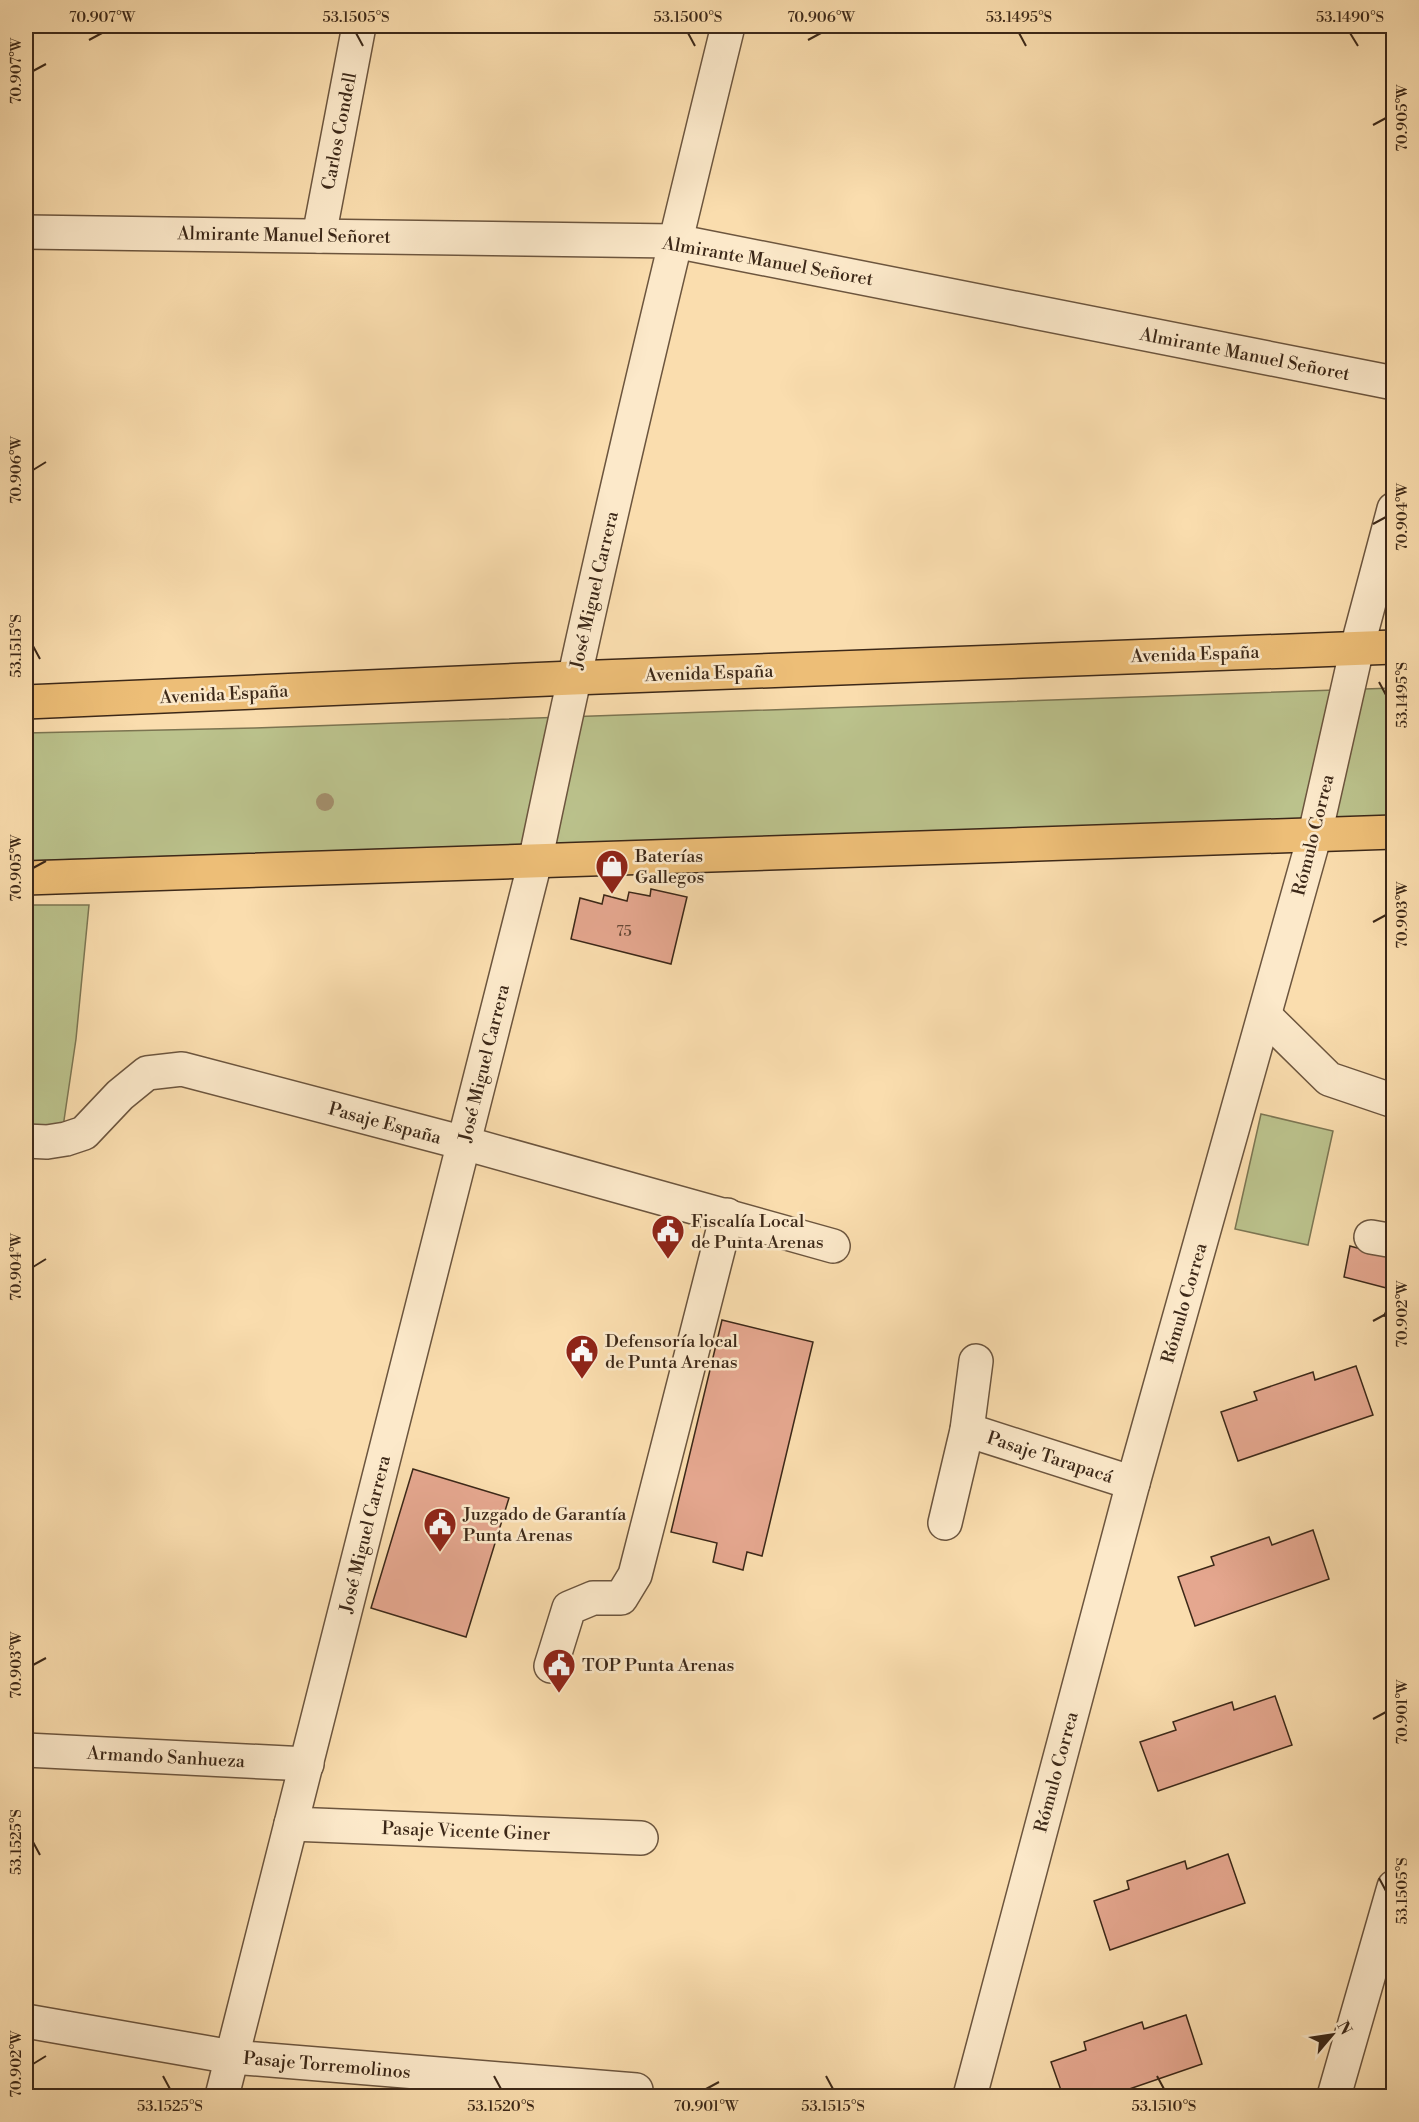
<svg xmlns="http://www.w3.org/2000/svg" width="1419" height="2122" font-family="'Libre Bodoni',serif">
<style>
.green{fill:#bbc28c;stroke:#7c7552;stroke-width:1.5}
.building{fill:#e5a78f;stroke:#3c2818;stroke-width:1.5}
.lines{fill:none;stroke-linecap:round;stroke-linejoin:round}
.minor-casing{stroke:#6c553e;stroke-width:36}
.major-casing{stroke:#3c2818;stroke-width:36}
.minor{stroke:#fce9ca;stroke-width:33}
.major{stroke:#edbe77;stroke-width:33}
.tree{fill:#a38e6b}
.ticks{fill:none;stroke:#3c2818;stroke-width:2}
.labels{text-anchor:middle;stroke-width:5;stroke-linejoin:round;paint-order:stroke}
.number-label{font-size:15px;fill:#664836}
.street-label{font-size:18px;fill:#3c2818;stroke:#fce9ca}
.poi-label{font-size:18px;fill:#3c2818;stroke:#fce9ca;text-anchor:start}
.neatline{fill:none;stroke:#3c2818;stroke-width:2}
.ticks-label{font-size:15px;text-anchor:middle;fill:#3c2818}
</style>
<rect width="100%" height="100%" fill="#faddae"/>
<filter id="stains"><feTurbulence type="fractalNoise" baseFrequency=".00333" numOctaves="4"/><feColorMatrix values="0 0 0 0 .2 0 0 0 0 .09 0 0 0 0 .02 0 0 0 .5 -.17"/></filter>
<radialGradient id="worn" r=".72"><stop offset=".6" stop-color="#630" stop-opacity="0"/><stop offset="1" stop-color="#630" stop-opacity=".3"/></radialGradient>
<g class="green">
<polygon points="1393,688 1393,823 669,840 26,861 26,733 255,728"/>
<polygon points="26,905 89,905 76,1039 63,1127 26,1126"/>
<polygon points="1261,1114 1333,1131 1308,1245 1235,1229"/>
</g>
<g class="building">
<polygon points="651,889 687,897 671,964 571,939 580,898 602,904 604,895 627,901 629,892 650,896"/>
<polygon points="1350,1246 1394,1258 1394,1290 1344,1277"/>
<polygon points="1394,1291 1394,1318 1384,1316"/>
<polygon points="722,1320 813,1342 762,1556 747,1552 743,1570 713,1562 717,1543 671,1532"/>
<polygon points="1356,1366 1373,1415 1238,1461 1221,1412 1257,1400 1254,1392 1313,1372 1315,1380"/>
<polygon points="413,1469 509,1498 466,1637 371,1608"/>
<polygon points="1313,1530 1329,1579 1195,1626 1178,1577 1214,1565 1211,1557 1269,1537 1272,1545"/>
<polygon points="1275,1696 1292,1745 1158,1791 1140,1742 1176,1730 1173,1722 1232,1702 1234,1710"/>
<polygon points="1228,1854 1245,1903 1110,1950 1094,1901 1129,1889 1127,1881 1185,1861 1187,1869"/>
<polygon points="1186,2015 1202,2064 1109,2096 1063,2096 1051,2062 1086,2050 1084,2042 1142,2022 1144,2029"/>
</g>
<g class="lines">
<g class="minor-casing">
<g id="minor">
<polyline points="26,232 675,241 1394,383"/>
<polyline points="319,236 359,26"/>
<polyline points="1265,1016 1329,1079 1394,1101"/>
<polyline points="26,1141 47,1142 66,1139 84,1133 120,1095 147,1073 182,1069 464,1143 833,1246"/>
<polyline points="1371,1237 1394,1241"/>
<polyline points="967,1430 1133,1483"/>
<polyline points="945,1523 967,1430 976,1361"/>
<polyline points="551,1666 569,1608 593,1598 621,1598 635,1575 727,1215"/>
<polyline points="26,1750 307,1764"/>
<polyline points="291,1824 641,1838"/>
<polyline points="26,2021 232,2057 636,2090"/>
<path d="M222,2096L535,862C593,582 660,303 728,26"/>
<polyline points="970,2096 1133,1483 1315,834 1357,648 1394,509"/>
<polyline points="1334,2096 1394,1887"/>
</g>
</g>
<g class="major-casing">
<g id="major">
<polyline points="26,702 573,678 1394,647"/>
<polyline points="26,878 1394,832"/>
</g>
</g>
<use href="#minor" class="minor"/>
<use href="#major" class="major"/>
</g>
<circle class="tree" cx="325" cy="802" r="9"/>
<path class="ticks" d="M356,33L363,46M688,33L695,46M1019,33L1026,46M1350,33L1358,46M89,40L102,33M808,40L821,33M33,71L46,64M1373,125L1386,118M33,470L46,462M1373,524L1386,517M33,646L40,659M1379,682L1386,695M33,868L46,861M1373,922L1386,915M33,1267L46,1259M1373,1321L1386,1314M33,1665L46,1658M1373,1719L1386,1712M33,1842L40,1855M1379,1878L1386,1891M33,2064L46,2056M163,2076L170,2089M494,2076L501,2089M826,2076L833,2089M1157,2076L1164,2089M706,2089L719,2082"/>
<defs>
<g id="shop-pin" transform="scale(1.725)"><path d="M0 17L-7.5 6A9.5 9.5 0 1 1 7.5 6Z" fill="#8f2418" stroke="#fce9ca"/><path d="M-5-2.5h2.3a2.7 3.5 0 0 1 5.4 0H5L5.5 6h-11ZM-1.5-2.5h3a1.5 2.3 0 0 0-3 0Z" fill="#fff"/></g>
<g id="civic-pin" transform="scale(1.725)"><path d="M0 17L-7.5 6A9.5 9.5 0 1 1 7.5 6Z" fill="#8f2418" stroke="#fce9ca"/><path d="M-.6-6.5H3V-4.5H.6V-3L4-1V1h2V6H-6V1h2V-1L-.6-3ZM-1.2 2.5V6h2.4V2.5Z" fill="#fff"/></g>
</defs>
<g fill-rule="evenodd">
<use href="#shop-pin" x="612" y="866"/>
<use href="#civic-pin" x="668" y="1231"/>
<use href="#civic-pin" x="582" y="1351"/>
<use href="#civic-pin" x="440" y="1524"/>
<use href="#civic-pin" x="559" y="1665"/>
</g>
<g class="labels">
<g class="number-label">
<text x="624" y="936">75</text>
</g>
<g class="street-label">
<text transform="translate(339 131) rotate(-79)" y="6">Carlos Condell</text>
<text transform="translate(284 235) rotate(1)" y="6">Almirante Manuel Señoret</text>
<text transform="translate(768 261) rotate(10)" y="6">Almirante Manuel Señoret</text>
<text transform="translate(1245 354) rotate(11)" y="6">Almirante Manuel Señoret</text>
<text transform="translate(594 590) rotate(-77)" y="6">José Miguel Carrera</text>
<text transform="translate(1195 654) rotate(-2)" y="6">Avenida España</text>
<text transform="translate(709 673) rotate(-2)" y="6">Avenida España</text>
<text transform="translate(224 694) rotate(-3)" y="6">Avenida España</text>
<text transform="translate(1313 835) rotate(-76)" y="6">Rómulo Correa</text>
<text transform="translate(484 1063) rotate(-76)" y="6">José Miguel Carrera</text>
<text transform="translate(385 1123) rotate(15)" y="6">Pasaje España</text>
<text transform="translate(1184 1303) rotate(-74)" y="6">Rómulo Correa</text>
<text transform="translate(1050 1457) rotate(18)" y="6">Pasaje Tarapacá</text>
<text transform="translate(365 1534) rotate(-76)" y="6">José Miguel Carrera</text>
<text transform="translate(166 1757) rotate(3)" y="6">Armando Sanhueza</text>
<text transform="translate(1056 1772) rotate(-75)" y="6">Rómulo Correa</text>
<text transform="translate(466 1831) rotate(2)" y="6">Pasaje Vicente Giner</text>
<text transform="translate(327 2065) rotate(5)" y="6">Pasaje Torremolinos</text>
</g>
<g class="poi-label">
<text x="635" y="862">Baterías<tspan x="635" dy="21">Gallegos</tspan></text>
<text x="691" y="1227">Fiscalía Local<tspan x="691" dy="21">de Punta Arenas</tspan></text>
<text x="605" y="1347">Defensoría local<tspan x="605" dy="21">de Punta Arenas</tspan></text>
<text x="463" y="1520">Juzgado de Garantía<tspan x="463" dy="21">Punta Arenas</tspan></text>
<text x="582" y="1671">TOP Punta Arenas</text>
</g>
</g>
<rect width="1419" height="2122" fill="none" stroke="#faddae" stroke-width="66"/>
<g transform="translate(1332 2035) rotate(61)" stroke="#fce9ca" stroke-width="4.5" paint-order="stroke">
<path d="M0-4.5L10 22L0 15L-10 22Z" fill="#3c2818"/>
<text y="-9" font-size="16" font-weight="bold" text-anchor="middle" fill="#3c2818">N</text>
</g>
<rect x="33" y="33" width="1353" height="2056" class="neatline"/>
<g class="ticks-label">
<text x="102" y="22">70.907°W</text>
<text x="356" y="22">53.1505°S</text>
<text x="688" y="22">53.1500°S</text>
<text x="821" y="22">70.906°W</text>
<text x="1019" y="22">53.1495°S</text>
<text x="1350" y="22">53.1490°S</text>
<text transform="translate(16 71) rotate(-90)" y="5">70.907°W</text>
<text transform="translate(1402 118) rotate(-90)" y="5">70.905°W</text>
<text transform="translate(16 470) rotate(-90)" y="5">70.906°W</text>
<text transform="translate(1402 517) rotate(-90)" y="5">70.904°W</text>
<text transform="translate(16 646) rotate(-90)" y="5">53.1515°S</text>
<text transform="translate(1402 695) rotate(-90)" y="5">53.1495°S</text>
<text transform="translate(16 868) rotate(-90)" y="5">70.905°W</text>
<text transform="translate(1402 915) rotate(-90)" y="5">70.903°W</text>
<text transform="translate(16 1267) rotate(-90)" y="5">70.904°W</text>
<text transform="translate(1402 1314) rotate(-90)" y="5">70.902°W</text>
<text transform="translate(16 1665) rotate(-90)" y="5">70.903°W</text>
<text transform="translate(1402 1712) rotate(-90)" y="5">70.901°W</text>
<text transform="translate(16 1842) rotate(-90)" y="5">53.1525°S</text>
<text transform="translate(1402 1891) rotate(-90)" y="5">53.1505°S</text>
<text transform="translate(16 2064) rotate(-90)" y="5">70.902°W</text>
<text x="170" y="2111">53.1525°S</text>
<text x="501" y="2111">53.1520°S</text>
<text x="706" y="2111">70.901°W</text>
<text x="833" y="2111">53.1515°S</text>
<text x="1164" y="2111">53.1510°S</text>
</g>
<rect width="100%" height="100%" filter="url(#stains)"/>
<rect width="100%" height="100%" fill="url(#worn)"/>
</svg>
